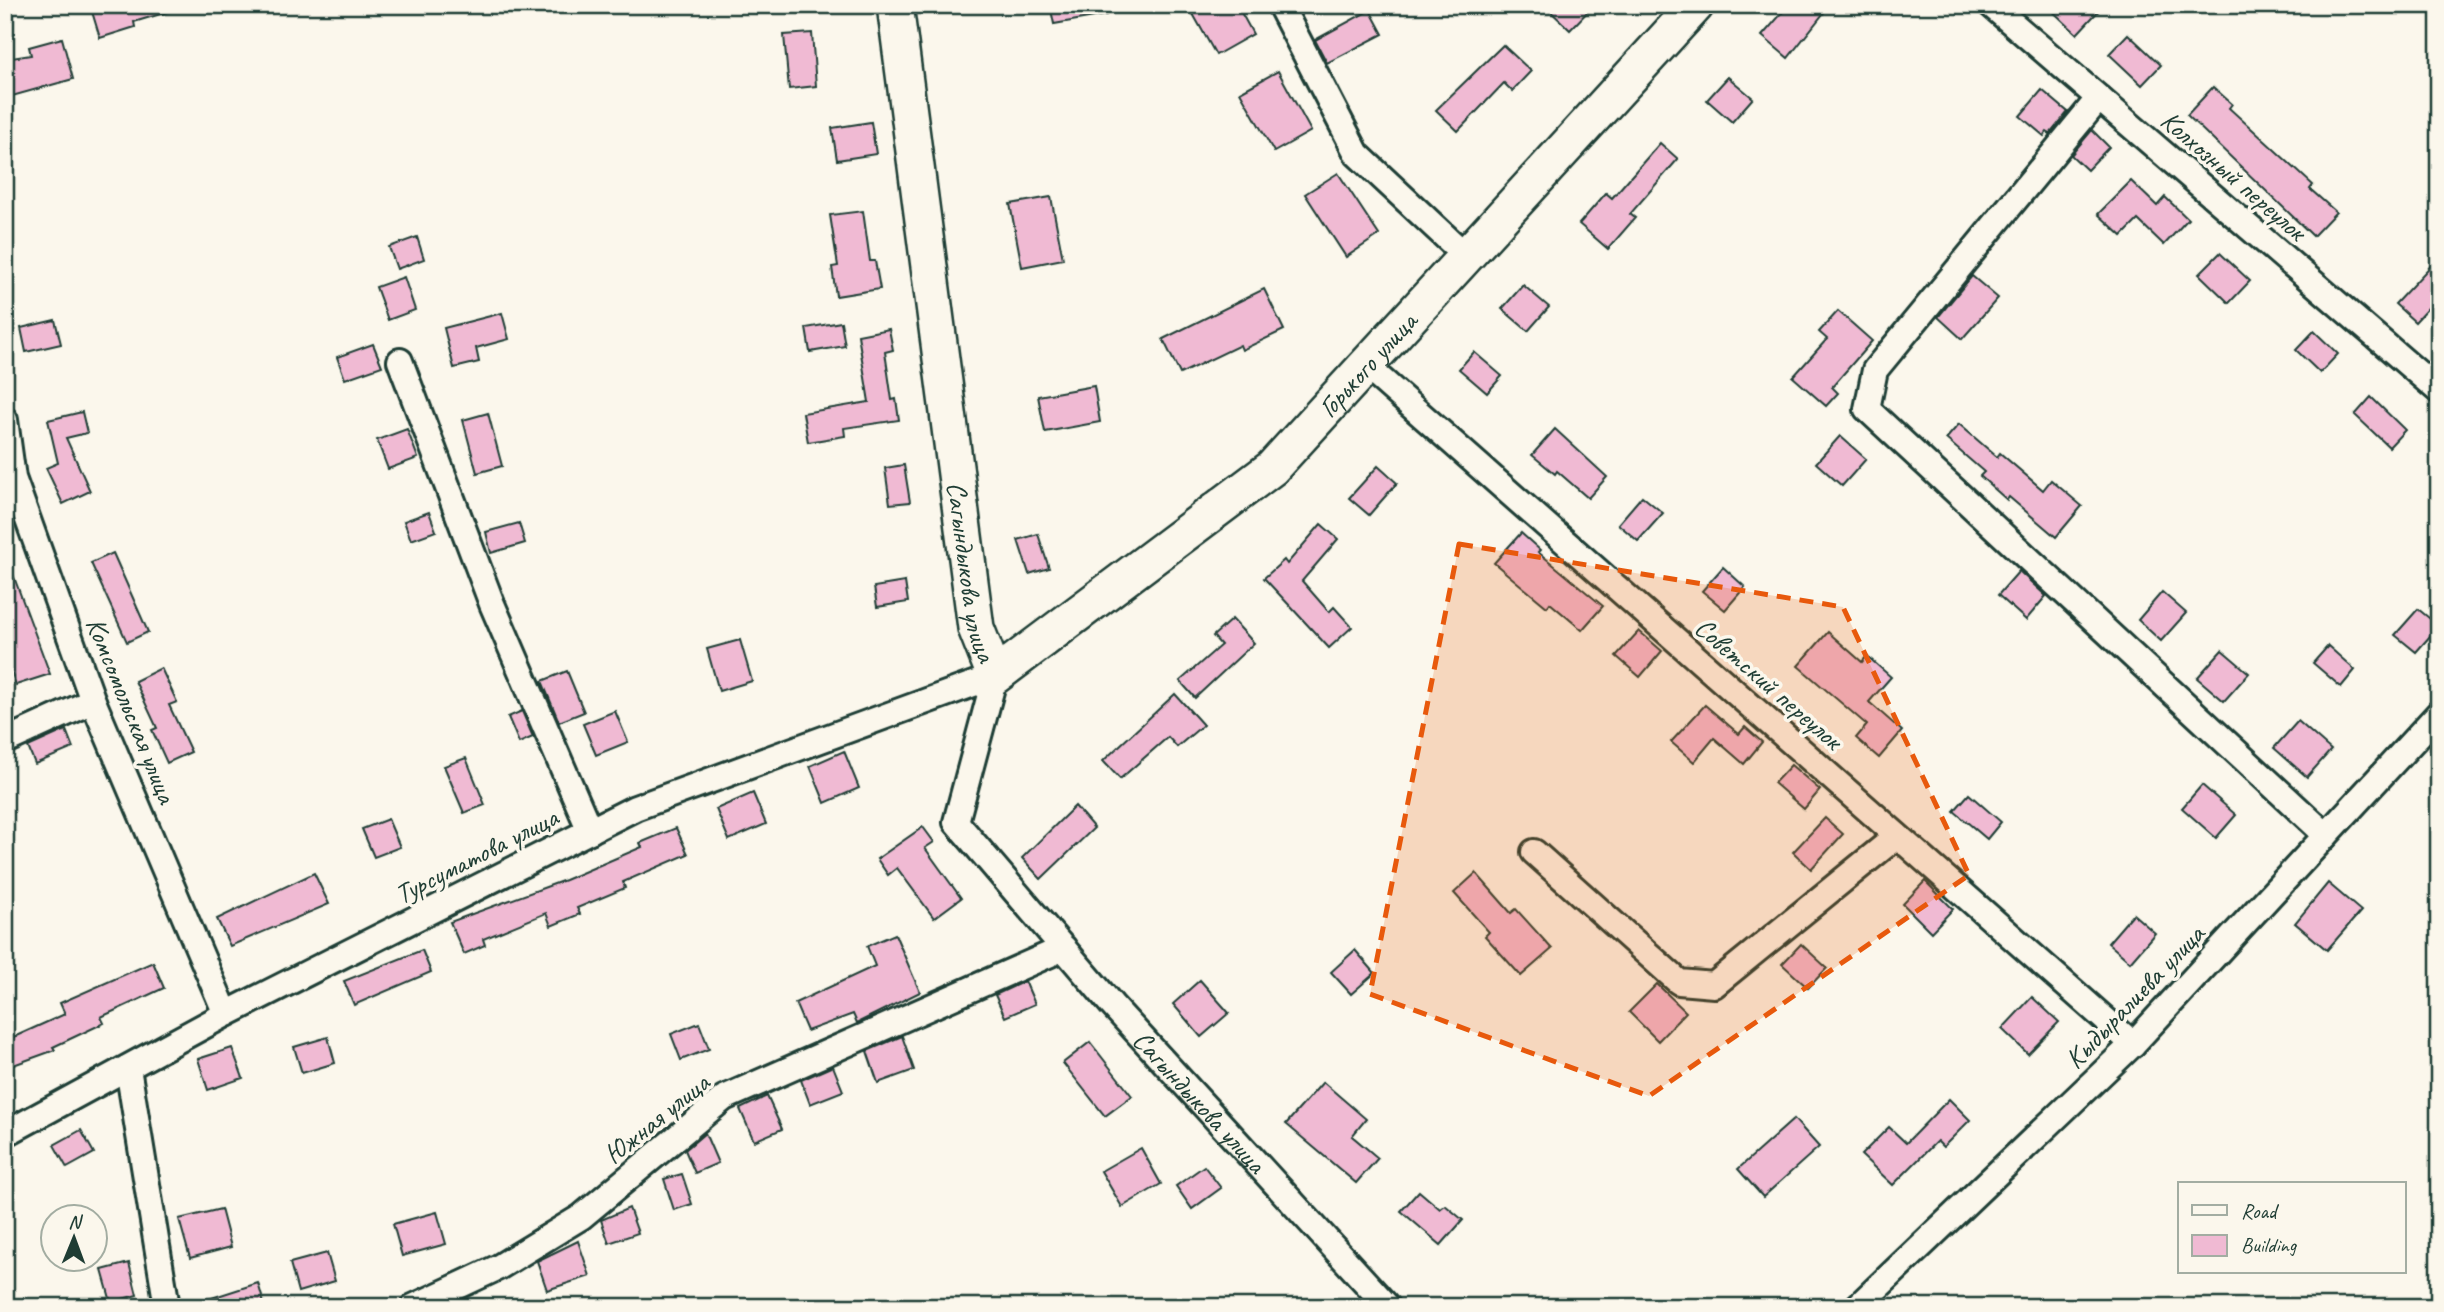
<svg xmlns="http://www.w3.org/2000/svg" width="2444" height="1312" font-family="Caveat,sans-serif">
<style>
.building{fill:#f0bad3;stroke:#1f3d34;stroke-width:2}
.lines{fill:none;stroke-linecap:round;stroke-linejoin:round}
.street-casing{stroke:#1f3d34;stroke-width:30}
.secondary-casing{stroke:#1f3d34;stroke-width:40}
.street{stroke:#fbf7ec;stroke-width:24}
.secondary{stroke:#fbf7ec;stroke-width:35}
.marked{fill:#e8590c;fill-opacity:0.2;stroke:#e8590c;stroke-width:5;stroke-dasharray:14 9;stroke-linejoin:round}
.labels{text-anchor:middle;stroke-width:7;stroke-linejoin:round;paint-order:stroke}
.street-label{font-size:28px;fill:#1f3d34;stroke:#fbf7ec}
</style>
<rect width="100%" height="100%" fill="#fbf7ec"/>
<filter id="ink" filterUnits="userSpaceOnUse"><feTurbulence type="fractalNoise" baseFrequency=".0143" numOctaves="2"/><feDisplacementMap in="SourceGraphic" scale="14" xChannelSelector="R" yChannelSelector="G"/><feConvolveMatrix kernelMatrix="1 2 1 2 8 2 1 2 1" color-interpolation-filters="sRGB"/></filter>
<g filter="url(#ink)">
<g class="building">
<polygon points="90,5 173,5 174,10 134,22 135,27 100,38"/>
<polygon points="1050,5 1105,5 1106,15 1054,24"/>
<polygon points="1188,5 1237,5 1253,34 1216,55"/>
<polygon points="1544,5 1594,5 1570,30"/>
<polygon points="1789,5 1830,5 1788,58 1762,36"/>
<polygon points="2046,5 2104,5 2077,34"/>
<polygon points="1370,10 1383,34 1327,63 1315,40"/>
<polygon points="812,33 816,86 789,89 784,35"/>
<polygon points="2128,34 2161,65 2142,85 2109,54"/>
<polygon points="62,38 73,79 5,98 5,59 31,55 29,47"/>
<polygon points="1503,45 1531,71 1512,91 1504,83 1458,131 1436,110"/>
<polygon points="1278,71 1311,131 1274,152 1240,92"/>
<polygon points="1728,77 1753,98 1732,122 1707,100"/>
<polygon points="2213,87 2232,104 2229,108 2313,185 2310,189 2336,212 2313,236 2187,115"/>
<polygon points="2042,90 2068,112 2050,134 2047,132 2044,136 2020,116"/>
<polygon points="871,122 876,154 837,160 832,128"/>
<polygon points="2092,130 2109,147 2087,170 2071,155"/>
<polygon points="1660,143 1678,159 1630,214 1635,218 1608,249 1579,224 1606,193 1612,198"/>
<polygon points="1338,173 1379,235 1346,257 1305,194"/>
<polygon points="2131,181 2157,206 2165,197 2188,219 2164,245 2138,220 2122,236 2098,214"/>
<polygon points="1051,197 1063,259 1022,267 1010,204"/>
<polygon points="863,211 870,261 875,261 880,289 836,296 832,267 838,266 830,215"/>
<polygon points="417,237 424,259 397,269 389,247"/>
<polygon points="2220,253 2250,281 2229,303 2199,274"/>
<polygon points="2439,257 2439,296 2415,322 2395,304"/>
<polygon points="1972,276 1998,298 1962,339 1938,317"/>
<polygon points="404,277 415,310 388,320 376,287"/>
<polygon points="1523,285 1549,307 1528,331 1502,309"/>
<polygon points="1264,289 1284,330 1242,350 1240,345 1180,374 1163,339"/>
<polygon points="1838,311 1872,341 1832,387 1838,393 1826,406 1793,377 1827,339 1819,332"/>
<polygon points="502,313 509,339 476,348 479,362 454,368 444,328"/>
<polygon points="55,320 61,344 26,352 21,328"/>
<polygon points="841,322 845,346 810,352 806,328"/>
<polygon points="889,329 893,350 885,352 892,400 896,399 899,420 844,428 845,436 808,442 803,413 869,402 858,335"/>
<polygon points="2314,331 2338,354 2320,373 2296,350"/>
<polygon points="373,344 382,366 345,379 337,357"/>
<polygon points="1474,352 1502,376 1487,393 1459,369"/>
<polygon points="1094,386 1100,422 1045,432 1038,396"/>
<polygon points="2371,397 2405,430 2389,447 2355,415"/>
<polygon points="82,412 87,433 66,438 90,491 63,504 46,468 58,463 48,420"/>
<polygon points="488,413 502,466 477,473 463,420"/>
<polygon points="1959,424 1997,457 2000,453 2043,490 2051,480 2082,506 2056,537 2009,497 2007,500 1980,476 1984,472 1946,439"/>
<polygon points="407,429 418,458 388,469 377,440"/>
<polygon points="1555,429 1607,477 1588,498 1557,471 1555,474 1532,455"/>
<polygon points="1840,436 1866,459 1842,486 1816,463"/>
<polygon points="904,465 910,502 890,504 885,468"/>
<polygon points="1378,466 1397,483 1369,515 1349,498"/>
<polygon points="1642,496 1663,513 1638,541 1618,524"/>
<polygon points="429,512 436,531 411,540 404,521"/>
<polygon points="519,523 525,543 491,553 486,532"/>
<polygon points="1321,524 1338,539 1302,581 1329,612 1334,607 1352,627 1329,648 1264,578 1284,560 1287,564"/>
<polygon points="1521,533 1540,550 1538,552 1603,606 1582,630 1550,603 1547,607 1494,563"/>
<polygon points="1038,534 1049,568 1029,574 1018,540"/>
<polygon points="113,553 148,632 127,642 91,563"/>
<polygon points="8,561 50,674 16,685 5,653 5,562"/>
<polygon points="1723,567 1745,587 1725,610 1702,591"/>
<polygon points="2019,571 2046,596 2026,620 1998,595"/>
<polygon points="905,582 908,602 877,607 874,587"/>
<polygon points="2162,592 2186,613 2161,641 2138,620"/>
<polygon points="2418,609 2439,626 2416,652 2395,635"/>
<polygon points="1232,619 1254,643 1195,698 1180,681 1221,645 1213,636"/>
<polygon points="1639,631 1662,651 1640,677 1616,656"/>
<polygon points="1828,632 1862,662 1867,656 1891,677 1869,702 1902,731 1879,758 1856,738 1867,725 1798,666"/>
<polygon points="740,640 752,681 719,691 707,649"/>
<polygon points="2328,646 2355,670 2341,687 2313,663"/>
<polygon points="2222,650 2249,673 2224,701 2197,678"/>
<polygon points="161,668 177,702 169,705 191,752 167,763 152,730 157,728 135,681"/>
<polygon points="567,671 584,712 559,722 542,681"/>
<polygon points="1175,694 1203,725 1177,747 1168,737 1120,779 1103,761"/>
<polygon points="1705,705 1739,734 1745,727 1762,742 1744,764 1714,738 1694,762 1671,742"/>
<polygon points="522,711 533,737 519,743 508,717"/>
<polygon points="615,711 628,742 596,755 583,724"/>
<polygon points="2298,721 2331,750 2307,777 2274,748"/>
<polygon points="66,730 73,748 35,764 28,747"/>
<polygon points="844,751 859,788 825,803 810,766"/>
<polygon points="466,758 485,805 464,813 444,766"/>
<polygon points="1791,765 1820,790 1804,809 1774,783"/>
<polygon points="2202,785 2236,815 2216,838 2182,808"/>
<polygon points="753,793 766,824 729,840 716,809"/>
<polygon points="1969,794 2001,822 1987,839 1954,811"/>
<polygon points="1075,806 1094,828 1041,879 1022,858"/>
<polygon points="1825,818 1843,834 1811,869 1793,852"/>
<polygon points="388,819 400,847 374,857 362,829"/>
<polygon points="923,827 934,842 925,848 961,898 934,918 897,868 888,875 877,859"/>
<polygon points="676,828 688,854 623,882 625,888 577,908 580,914 551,926 546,913 483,939 485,945 464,954 450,922 565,880 642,847 640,843"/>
<polygon points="314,873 329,904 230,946 217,919"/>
<polygon points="1476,873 1511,913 1516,909 1552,949 1521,976 1485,936 1489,932 1454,893"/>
<polygon points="1925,881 1953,909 1931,932 1903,904"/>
<polygon points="2328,883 2361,911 2327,950 2295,923"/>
<polygon points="2133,914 2155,933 2130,962 2108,943"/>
<polygon points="895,934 920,992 857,1023 853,1014 807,1031 795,1003 875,966 867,946"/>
<polygon points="1801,944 1827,968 1808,988 1782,964"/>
<polygon points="422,950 431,972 354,1005 344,981"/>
<polygon points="1355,950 1375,973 1351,994 1331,972"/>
<polygon points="153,962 164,988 101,1017 104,1023 53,1047 55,1050 5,1068 5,1041 65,1014 60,1003"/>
<polygon points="1200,980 1229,1013 1201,1037 1173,1004"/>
<polygon points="1025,981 1035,1004 1005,1017 995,995"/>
<polygon points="1657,984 1686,1012 1658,1041 1629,1012"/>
<polygon points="2032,997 2059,1022 2028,1054 2002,1029"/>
<polygon points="699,1023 709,1049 681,1060 671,1034"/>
<polygon points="902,1036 914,1070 878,1083 867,1051"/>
<polygon points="328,1037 335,1063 302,1073 294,1047"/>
<polygon points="1090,1042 1132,1096 1105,1116 1063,1063"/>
<polygon points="232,1048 243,1078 208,1090 198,1059"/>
<polygon points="833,1066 843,1091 810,1104 801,1080"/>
<polygon points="1323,1082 1366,1119 1352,1136 1378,1158 1356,1183 1286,1124"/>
<polygon points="767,1096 782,1129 754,1141 740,1109"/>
<polygon points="1949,1099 1970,1120 1943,1147 1937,1141 1893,1185 1861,1155 1889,1127 1906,1143"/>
<polygon points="1794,1119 1819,1147 1763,1197 1738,1169"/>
<polygon points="81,1130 94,1153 67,1168 54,1145"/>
<polygon points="705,1133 718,1163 695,1173 685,1150"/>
<polygon points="1141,1148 1161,1184 1122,1207 1101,1171"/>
<polygon points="1204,1166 1221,1188 1192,1209 1176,1186"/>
<polygon points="682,1174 692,1204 674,1210 664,1179"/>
<polygon points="1419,1191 1440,1209 1445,1205 1463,1220 1441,1245 1401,1211"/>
<polygon points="629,1208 638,1233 609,1243 601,1220"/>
<polygon points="221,1209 231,1247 190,1258 179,1219"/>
<polygon points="437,1212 446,1244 402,1256 393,1224"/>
<polygon points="578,1241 590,1276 547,1290 537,1261"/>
<polygon points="327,1253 335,1281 298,1292 290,1263"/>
<polygon points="129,1263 137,1295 111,1302 102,1270"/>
<polygon points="258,1283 265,1307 196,1307 196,1303"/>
</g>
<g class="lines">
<g class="street-casing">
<g id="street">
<polyline points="1280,5 1357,154 1466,256"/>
<polyline points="1991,5 2439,391"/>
<polyline points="2099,98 1875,370 1867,409 2326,835"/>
<polyline points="400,361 492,604 590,831"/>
<polyline points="1366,366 2133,1044"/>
<polyline points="5,420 13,478 93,701 226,1014"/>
<path id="s1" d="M995,676L956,822L1112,1005L1388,1307"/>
<polyline points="5,741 93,701"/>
<polyline points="1534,852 1679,982 1714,985 1897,836"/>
<polyline points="128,1068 167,1307"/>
<polyline points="5,1134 226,1014 635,808 995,676"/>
<polyline points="413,1307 499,1267 581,1217 724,1098 1064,948"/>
<polyline points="1857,1307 2133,1044 2439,713"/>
</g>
</g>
<g class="secondary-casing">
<g id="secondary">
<path id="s2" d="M895,5L976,628L995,676L1272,468L1696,5"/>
</g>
</g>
<use href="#street" class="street"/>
<use href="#secondary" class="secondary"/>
</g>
</g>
<path class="marked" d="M1459,544L1843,607L1969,875L1649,1096L1370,994Z"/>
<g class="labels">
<g class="street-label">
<text transform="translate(2234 175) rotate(41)" y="10">Колхозный переулок</text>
<text dy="10" stroke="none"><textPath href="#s2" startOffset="1167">Горького улица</textPath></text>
<text dy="10" stroke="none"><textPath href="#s2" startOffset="572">Сагындыкова улица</textPath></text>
<text transform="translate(1769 683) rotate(41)" y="10">Советский переулок</text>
<text transform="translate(132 710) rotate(68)" y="10">Комсомольская улица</text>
<text transform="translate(476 855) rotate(-27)" y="10">Турсуматова улица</text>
<text transform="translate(2134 996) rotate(-46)" y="10">Кыдыралиева улица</text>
<text dy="10" stroke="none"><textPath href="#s1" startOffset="522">Сагындыкова улица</textPath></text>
<text transform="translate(656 1118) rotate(-39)" y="10">Южная улица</text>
</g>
</g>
<rect width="2444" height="1312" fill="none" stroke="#fbf7ec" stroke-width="28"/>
<rect x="14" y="14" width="2416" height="1284" fill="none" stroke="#1f3d34" stroke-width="2.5" filter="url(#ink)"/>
<rect x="2178" y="1182" width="228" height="91" fill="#fbf7ec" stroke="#a3ada2" stroke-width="2"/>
<rect x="2192" y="1205" width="35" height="10" fill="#fbf7ec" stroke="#a3ada2" stroke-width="2"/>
<text x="2241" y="1218" font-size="21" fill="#1f3d34">Road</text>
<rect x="2192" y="1235" width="35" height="21" fill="#f0bad3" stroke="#a3ada2" stroke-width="2"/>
<text x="2241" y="1252" font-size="21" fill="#1f3d34">Building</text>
<g transform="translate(74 1238) rotate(1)"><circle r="33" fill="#fbf7ec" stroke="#a3ada2" stroke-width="2"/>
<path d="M0-5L12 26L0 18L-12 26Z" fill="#1f3d34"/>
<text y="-10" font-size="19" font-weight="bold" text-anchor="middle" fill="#1f3d34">N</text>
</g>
</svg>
